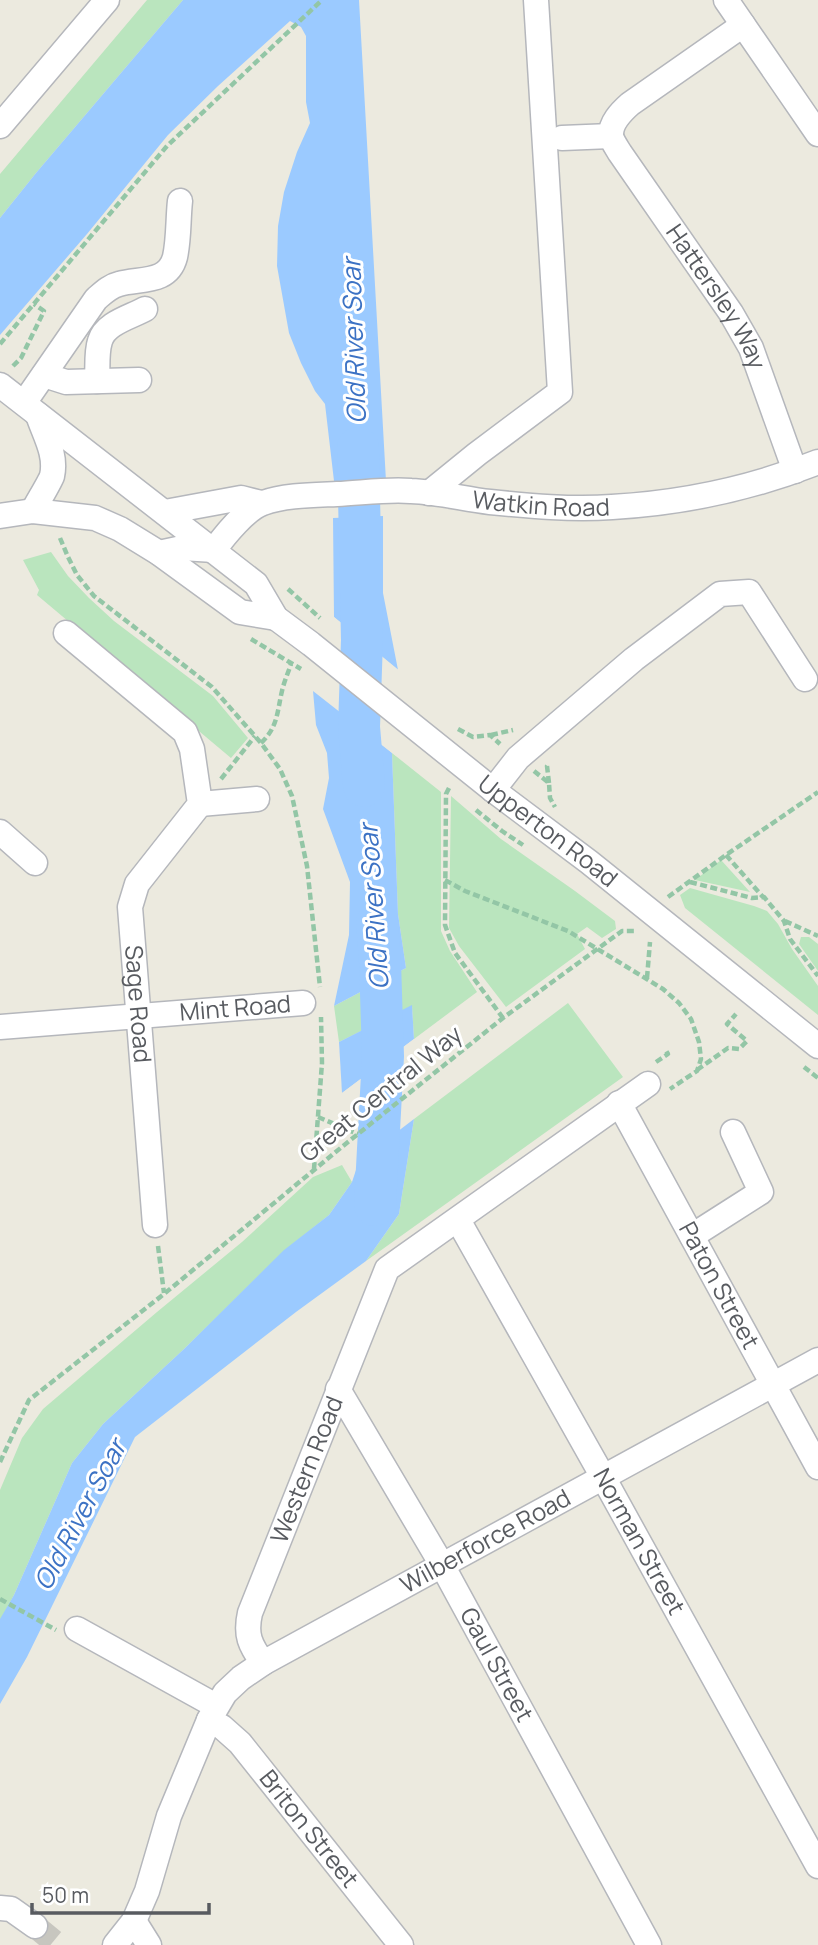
<svg xmlns="http://www.w3.org/2000/svg" width="818" height="1945" font-family="Manrope,sans-serif">
<style>
.green{fill:#bae5be}
.water{fill:#9bcaff}
.pier{fill:#eceadf}
.lines{fill:none;stroke-linecap:round;stroke-linejoin:round}
.river{stroke:#9bcaff;stroke-width:42}
.minor-tunnel{stroke:#c7c6bf;stroke-width:24;stroke-dasharray:24 12;stroke-linecap:butt}
.minor-casing{stroke:#b5b7bc;stroke-width:27}
.path{stroke:#93c6a6;stroke-width:4.5;stroke-dasharray:7 3.5;stroke-linecap:butt}
.minor{stroke:#fff;stroke-width:24}
.labels{text-anchor:middle;stroke-width:6;stroke-linejoin:round;paint-order:stroke}
.street-label{font-size:24px;fill:#585b60;stroke:#fff}
.water-label{font-size:26px;font-style:italic;fill:#3c72c4;stroke:#fff}
</style>
<rect width="100%" height="100%" fill="#eceadf"/>
<g class="green">
<polygon points="147,0 183,0 36,173 0,218 0,174"/>
<polygon points="51,552 68,576 89,598 114,621 213,696 248,738 231,758 37,595 39,590 23,560"/>
<polygon points="392,753 441,792 441,931 450,951 477,992 414,1039 412,1006 339,1042 334,1006 406,968 398,914"/>
<polygon points="451,796 501,839 575,891 615,921 616,929 602,938 587,927 577,934 585,949 506,1007 459,946 449,928"/>
<polygon points="721,860 750,892 695,880"/>
<polygon points="690,888 754,906 767,911 778,924 792,949 818,986 818,1015 685,908 680,895"/>
<polygon points="801,937 809,937 818,944 818,971 799,944"/>
<polygon points="568,1003 623,1077 366,1261 399,1214 414,1119"/>
<polygon points="342,1165 352,1182 329,1215 284,1251 184,1349 103,1424 72,1463 14,1595 0,1621 0,1490 22,1438 43,1409 157,1312 242,1242 313,1177"/>
</g>
<g class="water">
<polygon points="183,0 359,0 386,481 334,481 325,404 315,391 301,363 289,333 277,266 278,226 284,192 297,152 310,123 306,102 306,36 301,27 290,21 218,86 168,135 87,234 0,335 0,218 36,173"/>
<polygon points="383,516 383,593 398,670 334,617 333,518"/>
<polygon points="313,691 392,753 398,914 406,968 334,1006 349,935 350,882 323,809 329,778 327,753 316,725"/>
<polygon points="412,1005 414,1039 342,1093 339,1042"/>
<polygon points="414,1119 399,1214 366,1261 296,1312 135,1437 27,1657 0,1704 0,1619 14,1595 72,1463 103,1424 184,1349 284,1250 329,1215 352,1182 359,1161"/>
</g>
<g class="pier">
<polygon points="330,614 334,617 401,672 396,672 332,620"/>
<polygon points="313,687 394,751 396,756 311,688"/>
<polygon points="414,1039 414,1043 343,1096 342,1093"/>
</g>
<g class="lines">
<g class="river">
<polyline points="358,448 362,640 359,727 364,786"/>
<polyline points="375,1205 383,1056 380,962 377,923"/>
</g>
<polyline class="minor-tunnel" points="35,1926 58,1945"/>
<g class="minor-casing">
<g id="minor">
<polyline points="726,0 818,134"/>
<path id="s1" d="M743,25L630,104C621,112 610,123 611,136C612,141 617,148 620,153L731,313L751,348L795,471"/>
<polyline points="0,126 107,0"/>
<polyline points="562,138 611,136"/>
<polyline points="44,375 66,382 139,380"/>
<path d="M97,381C98,369 96,353 100,341C105,323 131,317 145,309"/>
<path id="s2" d="M0,385L256,584L276,618L311,644L493,790L589,862L818,1046"/>
<path d="M24,403L96,299C103,293 110,286 119,284C140,278 168,284 175,257C179,239 178,219 180,201"/>
<polyline points="429,493 477,454 560,392 536,0"/>
<path d="M33,511C37,503 50,482 52,476C57,454 44,434 38,415"/>
<polyline points="165,512 241,498 261,503"/>
<polyline points="0,516 33,511 95,518 120,529 159,553 240,612 276,618"/>
<path id="s3" d="M159,553L182,548L214,550C225,535 246,509 263,503C284,495 315,495 337,494C361,493 387,489 411,491C438,492 464,499 490,502C530,506 572,510 612,507C681,503 753,488 818,462"/>
<path id="s4" d="M66,633L185,732L192,749L200,804L137,884L130,907L155,1225"/>
<polyline points="493,790 518,758 634,659 720,594 749,592 805,679"/>
<polyline points="200,804 257,799"/>
<polyline points="0,832 35,863"/>
<path id="s5" d="M0,1027L303,1003"/>
<path id="s6" d="M619,1103L818,1467"/>
<path id="s7" d="M458,1220L603,1477L818,1866"/>
<polyline points="692,1236 761,1192 733,1132"/>
<path id="s8" d="M338,1389L442,1565L649,1945"/>
<polyline points="77,1629 216,1706"/>
<path id="s9" d="M263,1663C250,1645 245,1635 250,1613L387,1269L648,1084"/>
<path id="s10" d="M209,1720L222,1727L240,1743L401,1945"/>
<polyline points="0,1908 11,1909 35,1926"/>
<polyline points="134,1921 149,1945"/>
<path id="s11" d="M115,1945L134,1921L147,1891L169,1816L209,1720L225,1693L241,1678L263,1663L818,1360"/>
</g>
</g>
<g class="path">
<polyline points="0,344 167,146 322,0"/>
<polyline points="13,366 21,358 44,311 34,304"/>
<polyline points="60,538 68,557 77,575 94,596 212,687 261,743 280,769 292,796 307,866 320,987"/>
<polyline points="288,589 320,618"/>
<polyline points="251,639 301,669"/>
<polyline points="458,729 473,737 490,735 500,744"/>
<polyline points="491,735 513,730"/>
<path d="M261,743C278,727 277,712 282,691C284,682 288,673 291,664"/>
<polyline points="534,771 549,783 550,798 555,807"/>
<polyline points="221,779 255,736"/>
<polyline points="549,783 547,766 549,763"/>
<polyline points="449,788 446,794 445,925 455,953 503,1018"/>
<polyline points="476,810 502,831 523,845"/>
<polyline points="726,855 763,897"/>
<polyline points="445,880 465,891 568,931 663,989 679,1003 691,1019 699,1042 701,1059 697,1071 670,1089"/>
<polyline points="690,882 752,898 764,897 784,921 790,939 818,976"/>
<polyline points="668,897 726,855 818,792"/>
<polyline points="785,921 818,936"/>
<polyline points="647,978 650,942"/>
<polyline points="656,1062 668,1054 665,1049"/>
<polyline points="804,1067 818,1078"/>
<polyline points="697,1070 728,1048 739,1049 747,1041 727,1024 736,1014"/>
<polyline points="318,1117 358,1134"/>
<polyline points="314,1169 322,1063 321,1017"/>
<polyline points="158,1246 164,1293"/>
<polyline points="0,1462 29,1400 164,1294 343,1146 503,1018 622,931 636,931"/>
<polyline points="0,1599 56,1630"/>
</g>
<use href="#minor" class="minor"/>
</g>
<g class="labels">
<g class="street-label">
<text dy="8" stroke="none"><textPath href="#s1" startOffset="369">Hattersley Way</textPath></text>
<text dy="8" stroke="none"><textPath href="#s3" startOffset="404">Watkin Road</textPath></text>
<text dy="8" stroke="none"><textPath href="#s2" startOffset="709">Upperton Road</textPath></text>
<text dy="8" stroke="none"><textPath href="#s4" startOffset="452">Sage Road</textPath></text>
<text dy="8" stroke="none"><textPath href="#s5" startOffset="236">Mint Road</textPath></text>
<text transform="translate(381 1094) rotate(-39)" y="8">Great Central Way</text>
<text dy="8" stroke="none"><textPath href="#s6" startOffset="208">Paton Street</textPath></text>
<text dy="8" stroke="none"><textPath href="#s9" startOffset="208">Western Road</textPath></text>
<text dy="8" stroke="none"><textPath href="#s11" startOffset="579">Wilberforce Road</textPath></text>
<text dy="8" stroke="none"><textPath href="#s7" startOffset="369">Norman Street</textPath></text>
<text dy="8" stroke="none"><textPath href="#s8" startOffset="318">Gaul Street</textPath></text>
<text dy="8" stroke="none"><textPath href="#s10" startOffset="149">Briton Street</textPath></text>
</g>
<g class="water-label">
<text transform="translate(354 341) rotate(-92)" y="9">Old River Soar</text>
<text transform="translate(374 907) rotate(-94)" y="9">Old River Soar</text>
<text transform="translate(80 1515) rotate(-62)" y="9">Old River Soar</text>
</g>
</g>
<path d="M32 1903v10h177v-10" fill="none" stroke="#585b60" stroke-width="3.5"/>
<text x="42" y="1903" font-size="21" fill="#585b60" stroke="#ffffff" stroke-width="5" paint-order="stroke">50 m</text>
</svg>
